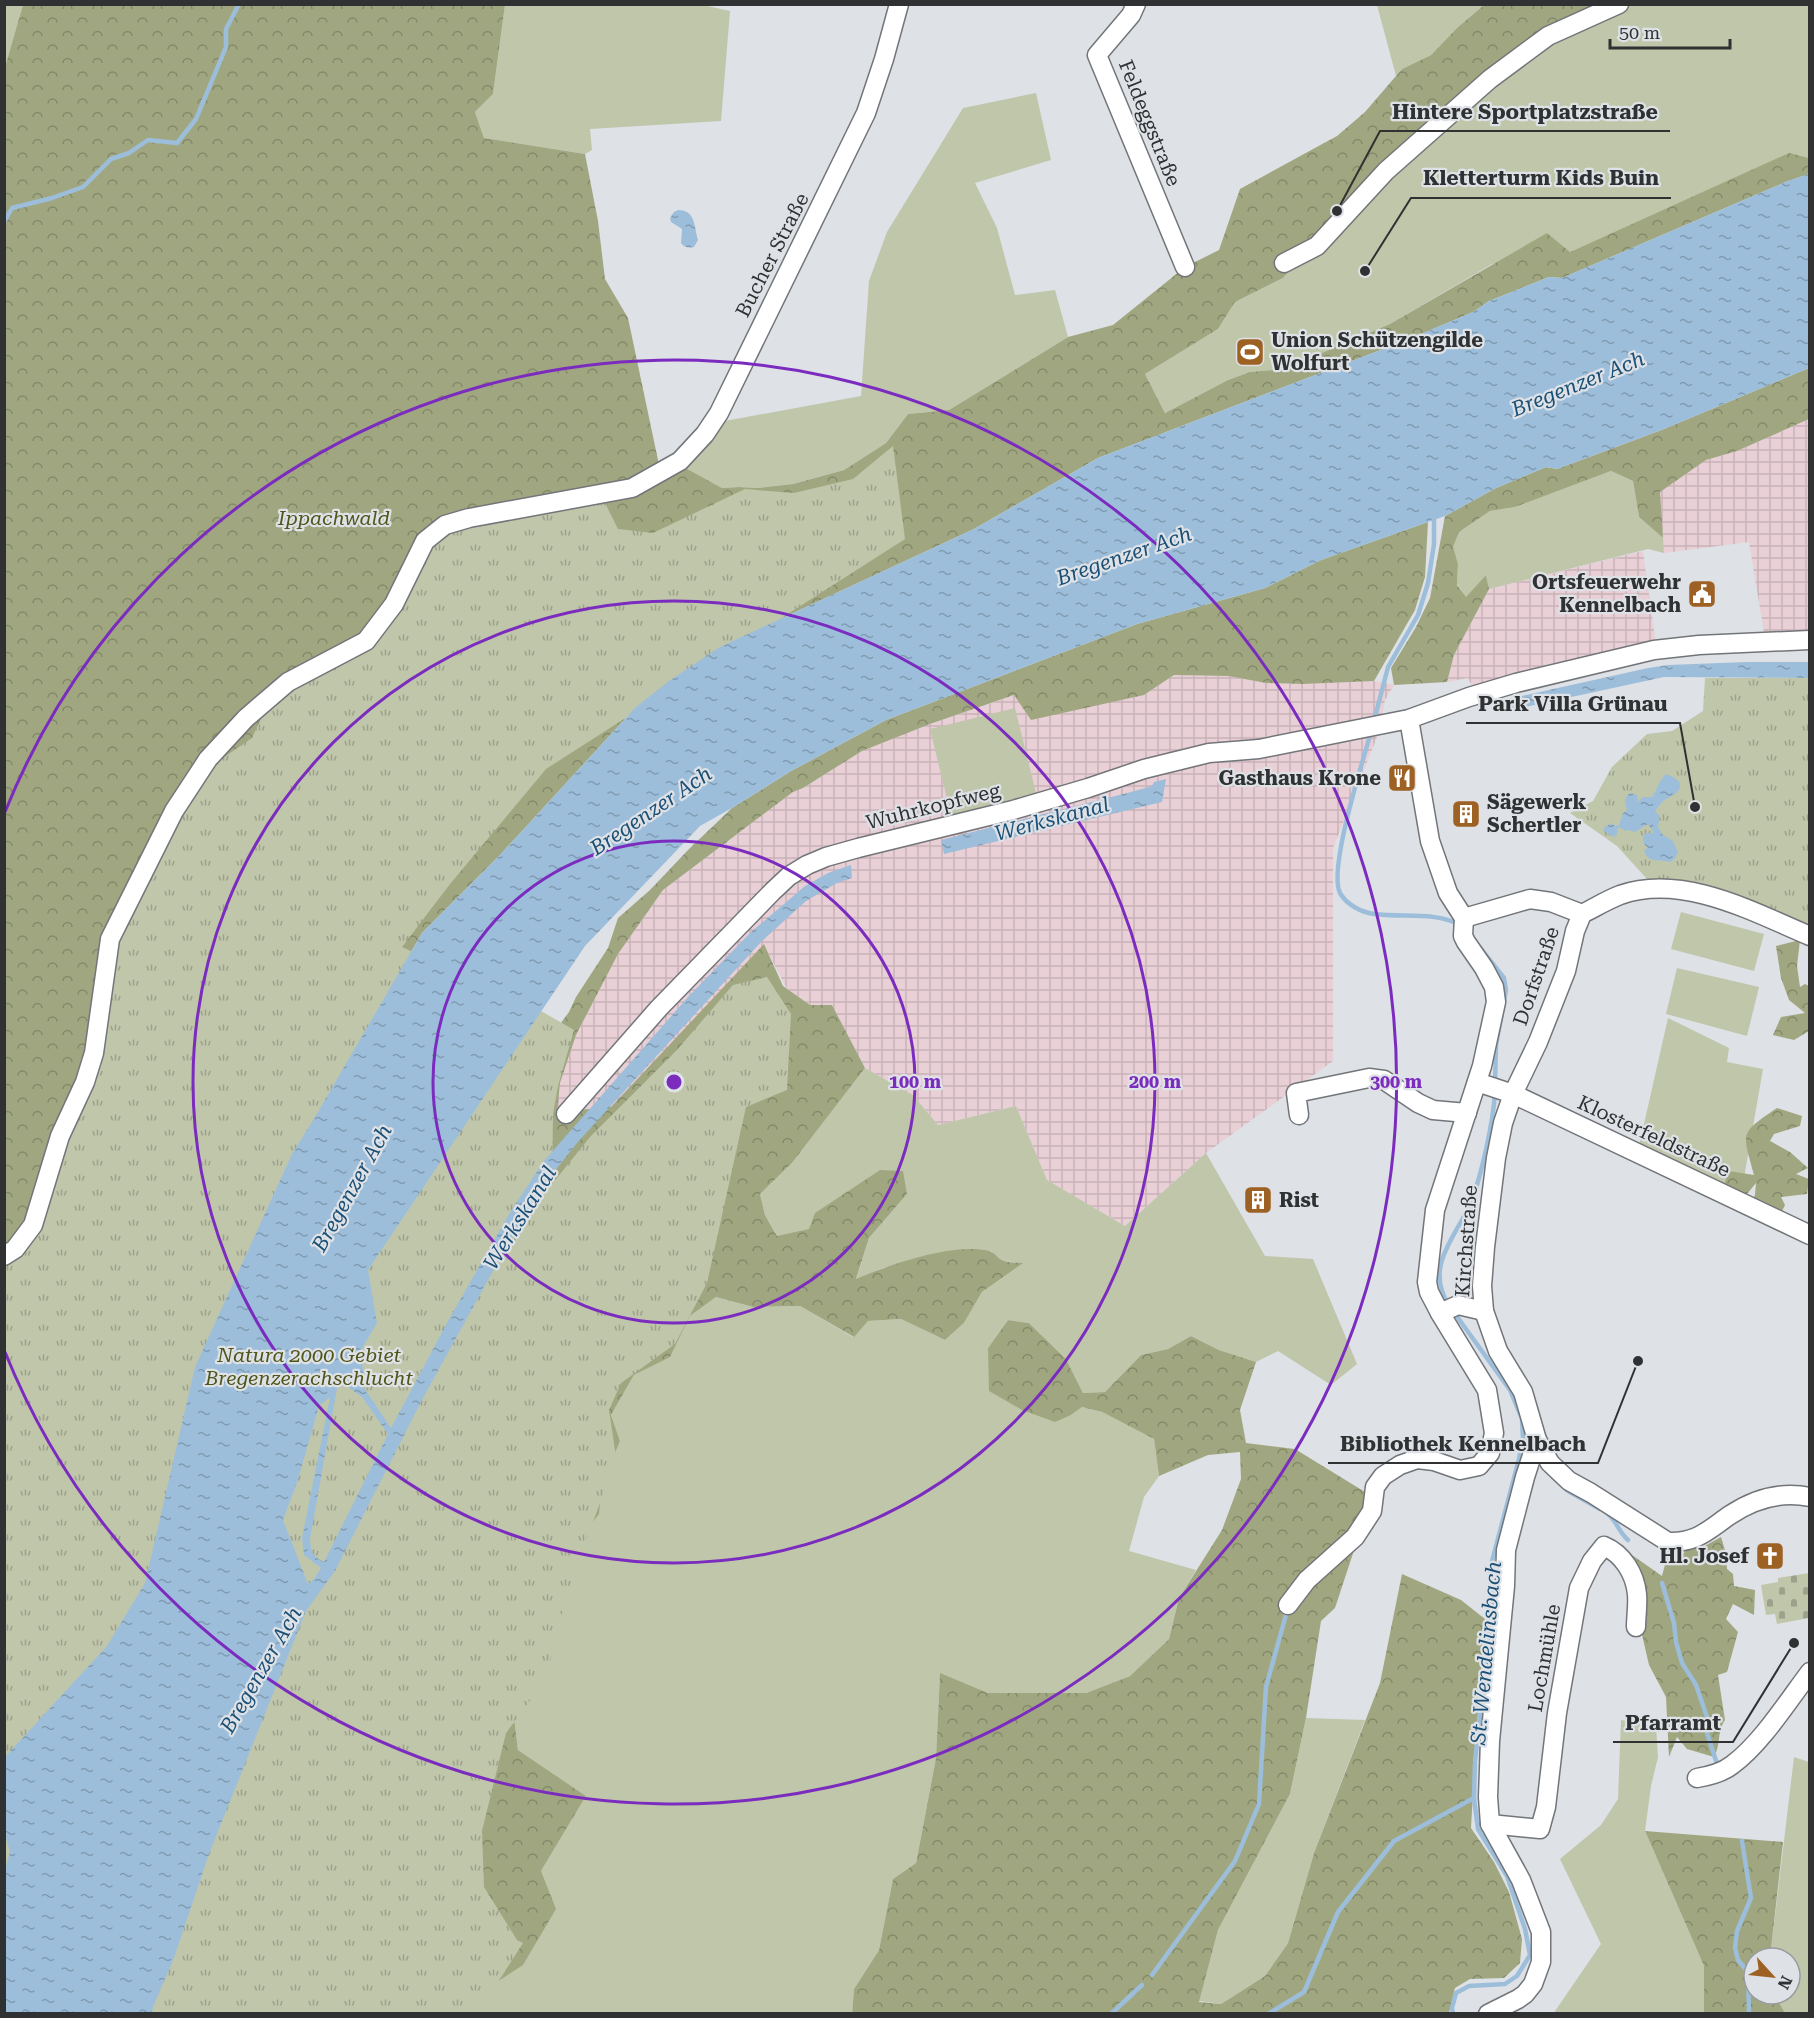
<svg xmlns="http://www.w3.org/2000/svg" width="1814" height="2018" font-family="'Roboto Serif',serif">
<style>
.industrial{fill:url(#industrial-grid)}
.grass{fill:#c0c6aa}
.forest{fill:url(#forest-crowns)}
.cemetery{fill:url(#cemetery-stones)}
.park{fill:url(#park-tufts)}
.water{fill:url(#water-ripples);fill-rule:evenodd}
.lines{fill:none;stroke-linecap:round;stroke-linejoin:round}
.stream{stroke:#9dbeda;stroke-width:4.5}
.minor-casing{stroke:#727579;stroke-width:21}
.minor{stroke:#fff;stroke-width:18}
.ring{fill:none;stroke:#7b2cbf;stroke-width:3}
.labels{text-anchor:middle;stroke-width:4.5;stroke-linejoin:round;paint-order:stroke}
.street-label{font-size:20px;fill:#2f3132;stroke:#dee1e6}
.poi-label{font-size:20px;font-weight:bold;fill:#2f3132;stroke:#dee1e6;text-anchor:start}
.park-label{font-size:20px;font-style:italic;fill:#4e5619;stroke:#dee1e6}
.water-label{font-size:21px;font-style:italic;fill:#1b5076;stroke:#dee1e6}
.centre{fill:#7b2cbf;stroke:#dee1e6;stroke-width:3}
.ring-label{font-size:18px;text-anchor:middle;font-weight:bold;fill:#7b2cbf;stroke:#dee1e6;stroke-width:4.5;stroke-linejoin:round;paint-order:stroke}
.leader{fill:none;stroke:#2f3132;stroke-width:2}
.callout-dot{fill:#2f3132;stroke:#dee1e6;stroke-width:2}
.callout-label{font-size:21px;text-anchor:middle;font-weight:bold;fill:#2f3132;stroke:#dee1e6;stroke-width:4.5;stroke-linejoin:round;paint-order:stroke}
</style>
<defs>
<pattern id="industrial-grid" width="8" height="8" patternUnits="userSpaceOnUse" patternTransform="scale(1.5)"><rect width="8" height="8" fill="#e9cfd6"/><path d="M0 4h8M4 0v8" fill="none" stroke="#c8b2b8"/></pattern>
<pattern id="forest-crowns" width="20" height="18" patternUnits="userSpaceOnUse" patternTransform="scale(1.5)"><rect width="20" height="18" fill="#a0a780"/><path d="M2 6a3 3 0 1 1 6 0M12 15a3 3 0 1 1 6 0" fill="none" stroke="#838969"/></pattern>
<pattern id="cemetery-stones" width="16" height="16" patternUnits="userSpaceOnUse" patternTransform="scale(1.5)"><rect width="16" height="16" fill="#c0c6aa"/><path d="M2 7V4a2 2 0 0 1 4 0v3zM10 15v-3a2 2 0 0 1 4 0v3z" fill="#9ca18b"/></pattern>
<pattern id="park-tufts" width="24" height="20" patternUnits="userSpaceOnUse" patternTransform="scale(1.5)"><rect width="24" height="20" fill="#c0c6aa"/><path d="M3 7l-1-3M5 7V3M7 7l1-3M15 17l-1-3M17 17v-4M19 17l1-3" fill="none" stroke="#9ca18b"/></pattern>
<pattern id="water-ripples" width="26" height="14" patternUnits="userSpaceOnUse" patternTransform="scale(1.5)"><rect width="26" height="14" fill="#9dbeda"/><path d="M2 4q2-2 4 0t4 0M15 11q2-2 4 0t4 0" fill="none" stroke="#809bb1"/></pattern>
</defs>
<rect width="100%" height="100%" fill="#dee1e6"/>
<g class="industrial">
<polygon points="1809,419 1809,638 1765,639 1749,542 1664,553 1659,492 1706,460 1737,451"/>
<polygon points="1643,551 1656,645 1473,689 1468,678 1447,682 1454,655 1489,589"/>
<polygon points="1174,675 1228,676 1266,683 1303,684 1374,681 1394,685 1385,700 1379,732 1333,848 1333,1061 1206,1153 1125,1226 1047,1180 1016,1106 938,1125 913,1095 865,1068 832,1005 810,1005 787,989 764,945 611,1108 556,1112 560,1083 576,1035 618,954 663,890 793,792 803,788 862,751 930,724 1015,695 1144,695"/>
</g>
<g class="grass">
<polygon points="698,4 730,11 721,121 590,129 592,150 585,154 484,138 475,112 493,94 505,5"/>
<polygon points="5,5 23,5 5,71"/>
<polygon points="1377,5 1484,5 1458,27 1431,55 1402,69 1396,76"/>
<polygon points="1614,5 1809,5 1809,158 1789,154 1570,252 1492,264 1390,324 1284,369 1250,372 1228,380 1165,413 1145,374 1218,329 1235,302 1283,278 1317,240 1490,75"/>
<polygon points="1036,93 1051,160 975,183 997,228 1015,295 1055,290 1068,337 949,410 908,414 886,443 844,470 793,484 757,488 739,487 722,488 682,466 719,422 861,396 869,281 887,232 963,108"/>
<polygon points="1611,471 1633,481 1639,517 1663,538 1664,553 1648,549 1489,589 1486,575 1466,598 1457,584 1458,564 1452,548 1459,532 1490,511 1515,507"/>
<polygon points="1015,708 1036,793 951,815 930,729"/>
<polygon points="1681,912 1764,934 1754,971 1671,949"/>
<polygon points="1677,968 1759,987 1747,1036 1666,1014"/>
<polygon points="1668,1018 1729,1048 1727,1062 1763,1069 1741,1195 1639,1146"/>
<polygon points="865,1068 913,1095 938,1125 1016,1106 1047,1180 1125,1226 1206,1153 1265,1256 1313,1259 1357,1364 1331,1385 1278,1351 1256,1362 1219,1350 1191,1336 1168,1349 1141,1355 1105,1392 1083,1393 1066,1359 1029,1323 1008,1320 988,1348 1071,1415 1082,1407 1102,1412 1154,1439 1159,1476 1144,1497 1129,1551 1196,1570 1179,1598 1169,1639 1130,1676 1086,1693 988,1693 940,1674 936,1758 916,1863 893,1879 879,1950 854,1989 852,2013 470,2014 541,1871 586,1796 518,1750 513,1709 550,1644 602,1485 620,1441 611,1415 634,1375 670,1356 690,1316 716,1297 753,1307 800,1306 853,1337 868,1321 901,1319 945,1340 964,1323 982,1292 1022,1263 1003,1261 991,1251 883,1268 856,1280 869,1238 907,1194 902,1171 810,1229 778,1237 765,1215 760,1194 792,1163"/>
<polygon points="1306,1718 1365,1720 1314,1853 1288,1943 1265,1976 1221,2004 1199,2001 1218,1930 1290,1794"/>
<polygon points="1621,1720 1656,1726 1658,1757 1651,1786 1645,1831 1704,1966 1704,2013 1553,2014 1601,1944 1560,1859 1601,1825 1618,1799"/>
<polygon points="1794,1757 1809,1762 1809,2013 1785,2013 1774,1994 1790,1994 1790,1958 1770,1958"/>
</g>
<g class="forest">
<polygon points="23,5 505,5 493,94 475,112 484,138 585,154 598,221 605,279 628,318 662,479 682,466 722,488 739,487 757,488 793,484 844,470 886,443 908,414 949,410 1068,337 1113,325 1185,267 1219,250 1240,189 1337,136 1365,112 1402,69 1431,55 1458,27 1484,5 1614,5 1547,35 1317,240 1283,278 1235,302 1218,329 1145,374 1165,413 1228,380 1250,372 1284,369 1390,324 1547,233 1570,252 1789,153 1809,158 1809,174 1788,181 1562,278 1549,277 1489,301 1473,312 1407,340 1098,458 974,529 720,647 636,707 499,856 422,933 315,1117 5,1757 4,71"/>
<polygon points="1809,368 1809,419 1737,451 1706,460 1660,492 1663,538 1639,517 1633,481 1611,471 1515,507 1490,511 1459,532 1453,547 1458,564 1457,585 1466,597 1486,575 1489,589 1454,655 1447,682 1394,685 1391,668 1416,627 1430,598 1445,516 1496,488 1546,467 1557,469 1664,429"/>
<path d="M1428,522L1425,577L1415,610L1374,681L1303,684L1266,683L1228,676L1174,675L1144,695L1031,720L1014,695L930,724L862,751L803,788L793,792L663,890L618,954L576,1035L560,1083L557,1112L611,1107L764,944L783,986L810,1005H832L865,1068L792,1163L760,1194L765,1215L777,1236L809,1229L815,1213L880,1170L903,1171L907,1194L869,1238L856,1279C889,1265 953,1242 989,1251C995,1252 998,1259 1004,1261C1009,1263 1017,1262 1023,1263L982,1292L964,1323L945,1340L901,1319L868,1321L854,1337L800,1306L753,1307L716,1297L690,1316L670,1357L634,1375L611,1415L620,1441L602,1485L599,1514L571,1550L513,1709L518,1750L586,1796L541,1871L556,1909L523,1965L486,1989L152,2014L546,1043L569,1012L576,997L608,948L618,918L650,890L688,850L732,808L791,771L886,720L1137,624L1265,588L1321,560Z"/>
<polygon points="1800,940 1797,966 1800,987 1805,984 1809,986 1809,1031 1794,1040 1773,1035 1781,1017 1805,1013 1789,1000 1781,978 1776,946"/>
<path d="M1777,1108L1802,1116L1800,1126L1774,1134L1770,1141L1790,1152L1808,1168L1796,1174L1809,1179L1807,1194L1781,1197L1785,1205L1780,1215L1752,1200L1755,1195L1756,1183L1747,1194L1723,1188L1729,1171L1754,1175C1742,1131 1739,1134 1777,1108Z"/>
<polygon points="1008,1320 1029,1323 1066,1359 1083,1393 1105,1392 1141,1355 1168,1349 1191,1336 1219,1350 1256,1362 1240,1410 1246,1443 1295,1449 1365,1492 1366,1514 1335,1608 1321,1621 1306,1718 1290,1794 1218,1930 1199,2002 1221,2004 1265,1976 1288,1943 1314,1853 1380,1683 1402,1574 1461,1600 1485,1619 1477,1725 1471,1828 1494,1862 1509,1892 1522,1939 1520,1963 1504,1978 1470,1979 1455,1988 1449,2013 852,2014 854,1989 879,1950 893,1879 916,1863 936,1758 940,1673 988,1693 1086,1693 1130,1676 1169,1639 1179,1598 1222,1530 1241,1479 1240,1452 1208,1455 1159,1476 1154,1439 1102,1412 1082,1407 1071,1415 1055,1422 1022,1410 989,1391 988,1348"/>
<path d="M1721,1537L1725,1550L1727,1569L1733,1574L1734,1586L1755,1590L1754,1615L1733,1604L1726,1619L1738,1632L1727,1672L1718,1675L1725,1720C1716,1734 1722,1742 1714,1757L1687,1749L1677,1737L1669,1757L1666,1697L1649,1665L1622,1548L1662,1576L1667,1557L1680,1556L1693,1545L1701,1548Z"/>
<polygon points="1645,1831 1783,1842 1770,1958 1754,1958 1754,1994 1774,1994 1785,2013 1704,2013 1704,1966"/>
</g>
<polygon class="cemetery" points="1809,1573 1809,1618 1777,1624 1775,1614 1766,1615 1761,1585 1778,1582 1778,1578"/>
<g class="park">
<polygon points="893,446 905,539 546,769 450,884 402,947 541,1011 574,1030 558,1086 553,1114 552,1184 590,1137 677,1050 733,985 767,977 791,1014 787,1090 746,1107 707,1283 675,1344 621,1383 609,1410 617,1463 611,1474 579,1559 559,1623 546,1679 506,1733 482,1831 484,1887 517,1940 523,1943 491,1993 482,2013 5,2013 4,1267 21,1257 37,1232 124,927 188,799 220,760 252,738 263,714 314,674 354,652 414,573 436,540 463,523 605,503 618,529 653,533 745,489 794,493 853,479"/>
<polygon points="1705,678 1809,678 1809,928 1692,882 1647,879 1617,846 1570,813 1593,801 1612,767 1647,734 1672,731 1703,711"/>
</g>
<g class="water">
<path d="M1809,174V368L1664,429L1557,469L1546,467L1496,488L1445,516L1321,560L1265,588L1137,624L886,720L791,771L732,808L700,826L585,946L368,1270L377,1323L361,1350L364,1380L362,1385L391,1428L448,1321L512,1209L544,1161L688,997L751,932L805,886L828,873L851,865L852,878L837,883L806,901L761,942L577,1143L542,1187L509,1242L423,1398L335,1571L306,1611L209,1854L174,1958L153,2007L152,2013H5L4,1874L10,1852L5,1834V1757L107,1646L145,1583L195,1367L292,1154L315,1117L422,933L499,856L636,707L669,681L720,647L974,529L1098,458L1407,340L1473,312L1489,301L1549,277L1562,278L1788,181ZM339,1377L348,1380V1387L362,1397L388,1434L324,1562C312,1556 311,1551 310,1539ZM330,1397L302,1538L304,1555L321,1568L314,1579L308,1584L283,1520L297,1483L319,1406Z"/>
<path d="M678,210C696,210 694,227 698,240L694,247C688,248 685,248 681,243L682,229L671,222L670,218L674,212Z"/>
<polygon points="1746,662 1809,662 1809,678 1664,677 1497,713 1494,702 1648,668 1668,665"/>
<path d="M1666,774C1684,780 1685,790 1668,798C1663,800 1658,807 1655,811L1660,816L1658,827L1663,835L1673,841L1678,852L1675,858L1671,862C1660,859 1647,864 1644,850L1648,848L1644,844L1643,837L1646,833H1654L1648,824L1635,832L1628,830L1625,831L1620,827L1617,829V834L1613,837L1603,830L1605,827L1612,823L1615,826L1619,825L1623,813L1627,810C1626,802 1622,800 1630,793L1637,795L1638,802L1643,797H1652C1658,789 1658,781 1666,774Z"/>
<polygon points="1166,779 1162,802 944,854 941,840 1135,791 1152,786 1154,782"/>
</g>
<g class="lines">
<g class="stream">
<polyline points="4,222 12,208 52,198 83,187 111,159 129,153 148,140 177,143 196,119 226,47 226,29 239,4"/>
<polyline points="1374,721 1388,667 1418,615 1428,583 1434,544 1434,516"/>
<path d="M1371,732C1363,761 1328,869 1340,893C1347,905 1361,912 1374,914C1403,918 1434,911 1460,925"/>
<polyline points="1481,949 1504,978 1506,990 1496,1045 1495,1085"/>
<path d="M1448,1304C1424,1265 1457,1236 1471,1202C1482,1174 1493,1123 1495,1093"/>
<polyline points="1453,1311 1510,1390 1522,1419 1523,1438 1519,1459 1490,1569 1491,1597 1490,1628 1475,1761 1474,1798 1478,1829 1507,1876 1525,1929 1530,1955 1517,1976 1505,1984 1469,1986 1456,1993 1452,2008 1453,2014"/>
<polyline points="1553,1477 1568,1491 1600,1509"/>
<path d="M1607,1513C1617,1521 1618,1531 1628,1540"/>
<polyline points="1662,1583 1674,1623 1676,1642 1682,1663 1696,1685 1707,1717 1707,1733 1718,1767"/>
<polyline points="1742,1841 1751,1898 1737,1931 1735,1948 1738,1960 1748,1972 1749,2014"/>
<polyline points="1152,1975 1235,1861 1259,1804 1266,1687 1287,1611"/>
<polyline points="1111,2014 1142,1985"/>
<polyline points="1268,2014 1304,1992 1338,1912 1394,1841 1474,1798"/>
</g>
<g class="minor-casing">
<g id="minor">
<polyline points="1136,4 1131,15 1097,55 1185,267"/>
<polyline points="1284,263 1317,246 1386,171 1490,79 1548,36 1619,4"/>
<polyline points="1409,719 1430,841 1448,893 1464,918 1463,936 1466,942 1484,968 1494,987 1496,1002 1482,1066 1435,1210 1427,1282 1429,1292 1440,1313 1458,1305 1484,1311"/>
<polyline points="1464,918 1530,899 1551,902 1582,914"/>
<path d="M1810,936C1753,912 1683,873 1620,895C1607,900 1594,908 1582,914L1575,931L1566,971L1538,1042L1513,1094L1503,1123L1496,1158L1485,1247L1482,1286L1484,1311L1498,1351L1523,1392L1537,1440L1550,1463L1569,1481L1591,1493L1668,1542C1697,1543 1708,1530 1730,1515C1754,1499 1781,1491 1810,1497"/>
<polyline points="1477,1082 1513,1094 1810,1235"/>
<polyline points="566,1114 659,1008 773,891 789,876 807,865 826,857 858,848 1013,810 1088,788 1144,769 1209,753 1259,749 1409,719 1469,697 1516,683 1654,650 1699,645 1810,640"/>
<polyline points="1299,1115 1296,1093 1369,1078 1384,1080 1418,1103 1433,1110 1467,1113"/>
<polyline points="4,1256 15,1249 33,1225 60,1136 85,1082 94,1053 110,939 174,811 208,759 246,718 288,682 366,641 394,604 425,541 445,525 469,518 632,488 680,461 705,434 719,413 866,113 884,59 899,4"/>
<polyline points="1288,1605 1307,1580 1355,1537 1372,1511 1375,1487 1383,1476 1400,1465 1417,1459 1434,1461 1460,1470 1479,1466 1490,1453 1494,1433 1487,1390 1440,1313"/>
<path d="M1697,1778C1709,1776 1722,1773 1732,1765C1761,1744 1788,1701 1810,1672"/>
<path d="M1490,1824L1540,1829L1546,1807L1557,1713L1579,1588L1592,1561L1604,1546C1623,1554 1635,1574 1637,1594C1638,1605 1636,1617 1636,1627"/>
<polyline points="1488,2014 1518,1999 1525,1994 1533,1984 1541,1962 1541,1932 1521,1880 1490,1824 1488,1797 1490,1741 1505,1586 1506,1550 1525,1477 1537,1440"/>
</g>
</g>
<use href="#minor" class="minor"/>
</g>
<g class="ring">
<circle cx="674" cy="1082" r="241"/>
<circle cx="674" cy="1082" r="481"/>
<path d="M5 812A722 722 0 1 1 5 1352"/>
</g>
<defs>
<g id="stadium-square" transform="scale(1.5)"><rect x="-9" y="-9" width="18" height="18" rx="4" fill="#9e6124" stroke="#dee1e6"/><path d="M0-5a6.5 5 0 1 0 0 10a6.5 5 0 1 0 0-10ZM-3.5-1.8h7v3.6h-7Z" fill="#fff"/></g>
<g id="civic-square" transform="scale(1.5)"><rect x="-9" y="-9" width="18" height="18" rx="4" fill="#9e6124" stroke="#dee1e6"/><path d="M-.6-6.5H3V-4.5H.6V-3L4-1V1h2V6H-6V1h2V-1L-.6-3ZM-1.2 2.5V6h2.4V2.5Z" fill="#fff"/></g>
<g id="restaurant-square" transform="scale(1.5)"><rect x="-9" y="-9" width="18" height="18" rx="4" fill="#9e6124" stroke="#dee1e6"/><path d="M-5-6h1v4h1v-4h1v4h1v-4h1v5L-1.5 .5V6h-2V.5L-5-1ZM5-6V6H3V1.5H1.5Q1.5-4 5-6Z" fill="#fff"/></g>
<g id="building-square" transform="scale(1.5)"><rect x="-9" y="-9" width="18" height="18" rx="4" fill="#9e6124" stroke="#dee1e6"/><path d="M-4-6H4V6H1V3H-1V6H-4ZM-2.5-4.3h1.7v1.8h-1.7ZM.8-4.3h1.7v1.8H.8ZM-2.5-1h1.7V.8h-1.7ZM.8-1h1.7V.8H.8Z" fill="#fff"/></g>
<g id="church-square" transform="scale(1.5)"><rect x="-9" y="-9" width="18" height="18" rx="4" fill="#9e6124" stroke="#dee1e6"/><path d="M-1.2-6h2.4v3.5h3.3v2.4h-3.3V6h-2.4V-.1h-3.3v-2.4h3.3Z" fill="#fff"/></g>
</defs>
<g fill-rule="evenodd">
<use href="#stadium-square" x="1250" y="352"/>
<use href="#civic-square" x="1702" y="594"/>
<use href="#restaurant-square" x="1402" y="778"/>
<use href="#building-square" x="1466" y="814"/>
<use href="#building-square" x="1258" y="1200"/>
<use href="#church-square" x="1770" y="1556"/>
</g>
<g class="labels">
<g class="street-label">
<text transform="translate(1150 123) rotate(68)" y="7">Feldeggstraße</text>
<text transform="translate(772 255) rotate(-63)" y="7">Bucher Straße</text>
<text transform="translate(933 806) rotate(-14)" y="7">Wuhrkopfweg</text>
<text transform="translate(1536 976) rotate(-71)" y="7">Dorfstraße</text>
<text transform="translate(1654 1136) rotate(25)" y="7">Klosterfeldstraße</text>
<text transform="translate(1466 1241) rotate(-86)" y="7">Kirchstraße</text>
<text transform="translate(1544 1658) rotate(-80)" y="7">Lochmühle</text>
</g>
<g class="poi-label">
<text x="1271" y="347">Union Schützengilde<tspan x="1271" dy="23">Wolfurt</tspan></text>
<text x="1681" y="589" text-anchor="end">Ortsfeuerwehr<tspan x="1681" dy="23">Kennelbach</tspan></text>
<text x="1381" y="785" text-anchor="end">Gasthaus Krone</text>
<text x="1487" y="809">Sägewerk<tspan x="1487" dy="23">Schertler</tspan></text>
<text x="1279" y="1207">Rist</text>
<text x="1749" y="1563" text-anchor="end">Hl. Josef</text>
</g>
<g class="park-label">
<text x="334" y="525">Ippachwald</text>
<text x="309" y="1362">Natura 2000 Gebiet<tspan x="309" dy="23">Bregenzerachschlucht</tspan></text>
</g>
<g class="water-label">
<text transform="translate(1578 384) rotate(-22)" y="7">Bregenzer Ach</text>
<text transform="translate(1124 556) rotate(-19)" y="7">Bregenzer Ach</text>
<text transform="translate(651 811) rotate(-34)" y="7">Bregenzer Ach</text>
<text transform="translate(1052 819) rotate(-15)" y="7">Werkskanal</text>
<text transform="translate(352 1188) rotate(-61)" y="7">Bregenzer Ach</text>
<text transform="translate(520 1218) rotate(-58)" y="7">Werkskanal</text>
<text transform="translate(1486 1653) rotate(-85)" y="7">St. Wendelinsbach</text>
<text transform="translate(261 1670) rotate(-60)" y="7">Bregenzer Ach</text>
</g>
</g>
<circle cx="674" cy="1082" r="9" class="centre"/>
<g class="ring-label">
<text x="915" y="1088">100 m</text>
<text x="1155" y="1088">200 m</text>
<text x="1396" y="1088">300 m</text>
</g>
<path class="leader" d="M1337 211L1380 131H1670M1365 271L1411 198H1671M1695 807L1680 723H1466M1638 1361L1598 1463H1328M1794 1643L1733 1742H1613"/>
<g class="callout-dot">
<circle cx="1337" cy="211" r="6"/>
<circle cx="1365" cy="271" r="6"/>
<circle cx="1695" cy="807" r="6"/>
<circle cx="1638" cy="1361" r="6"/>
<circle cx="1794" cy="1643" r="6"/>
</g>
<g class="callout-label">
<text x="1525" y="119">Hintere Sportplatzstraße</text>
<text x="1541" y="185">Kletterturm Kids Buin</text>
<text x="1573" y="711">Park Villa Grünau</text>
<text x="1463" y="1451">Bibliothek Kennelbach</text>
<text x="1673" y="1730">Pfarramt</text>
</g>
<rect width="1814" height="2018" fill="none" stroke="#2f3132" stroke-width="12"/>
<g transform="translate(1772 1976) rotate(117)"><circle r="28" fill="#dee1e6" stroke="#989b9e" stroke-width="1.5"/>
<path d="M0-4.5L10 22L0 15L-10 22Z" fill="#9e6124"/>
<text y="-9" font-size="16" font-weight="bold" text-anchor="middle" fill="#2f3132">N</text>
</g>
<path d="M1610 39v9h120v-9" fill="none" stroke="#2f3132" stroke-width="3"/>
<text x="1619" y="39" font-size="18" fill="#2f3132" stroke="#dee1e6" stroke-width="4.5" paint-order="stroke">50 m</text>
</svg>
